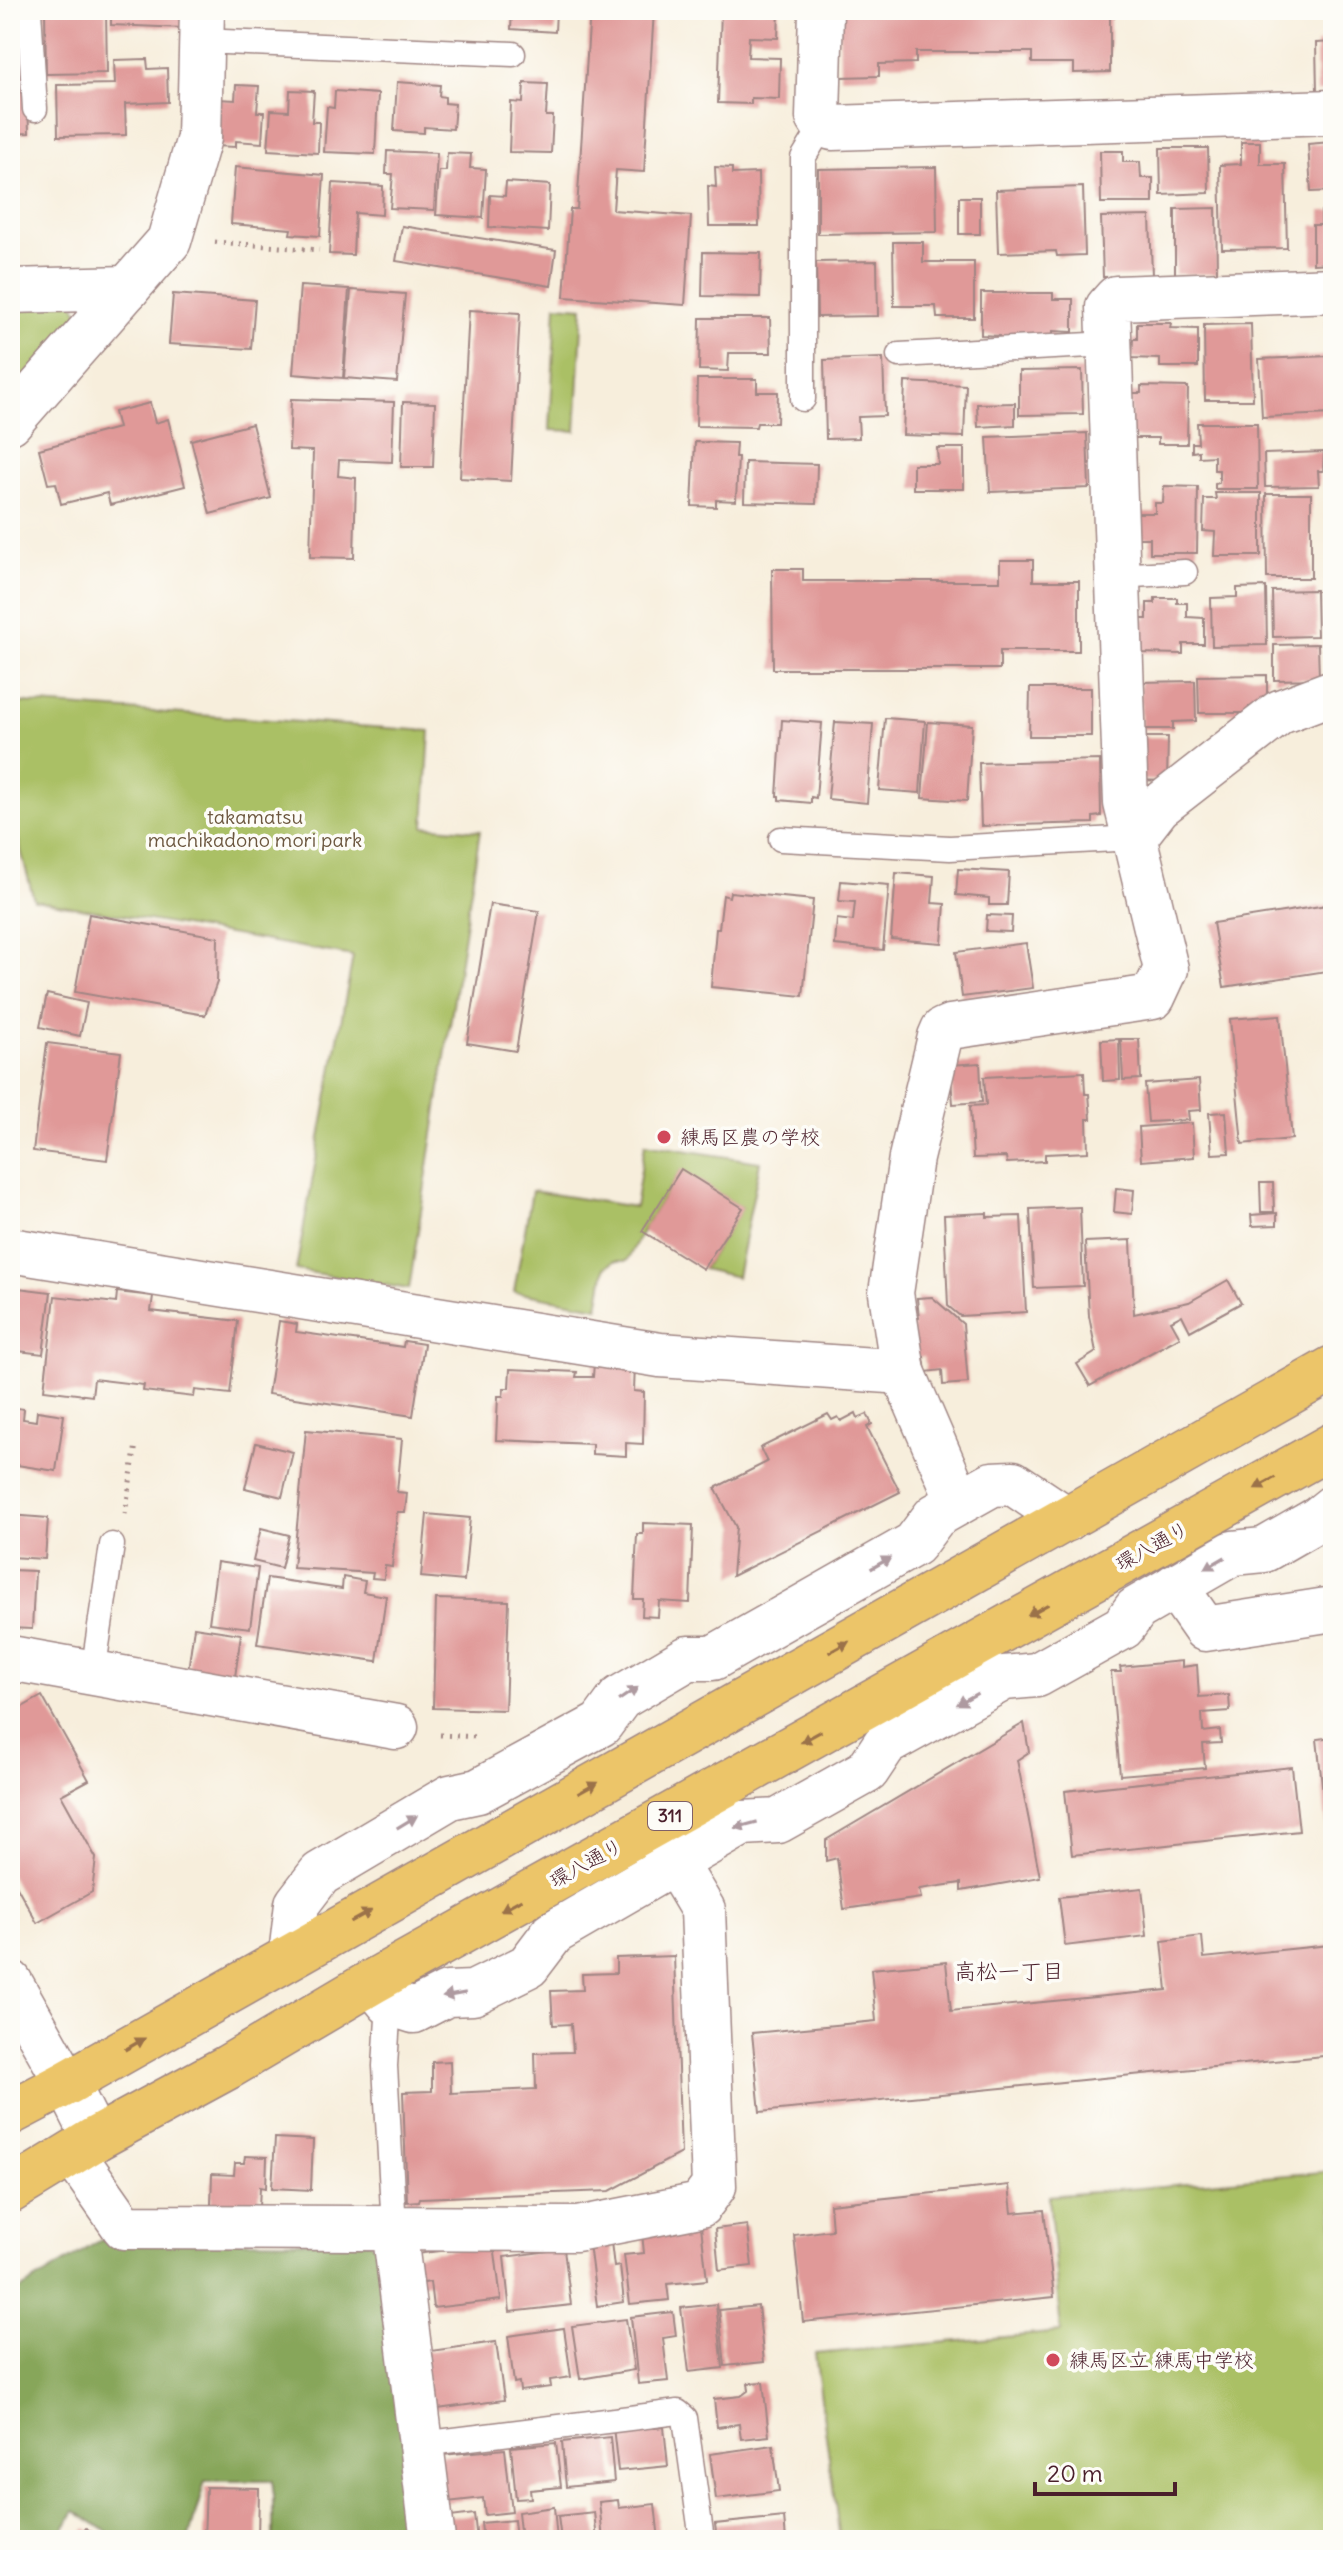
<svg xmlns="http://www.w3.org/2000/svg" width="1343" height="2550" font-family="Delius,'Klee One',sans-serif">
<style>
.green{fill:#aac065;stroke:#7a7048;stroke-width:2}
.forest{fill:#87a65a;stroke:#686242;stroke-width:2}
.building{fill:#e09998}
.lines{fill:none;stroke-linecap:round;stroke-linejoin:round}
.service-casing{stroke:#a08684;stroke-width:27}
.minor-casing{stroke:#a08684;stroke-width:47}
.primary-casing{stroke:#a08684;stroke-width:47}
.path{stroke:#a08684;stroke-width:5;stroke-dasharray:2 6;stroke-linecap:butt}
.service{stroke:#fff;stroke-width:24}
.minor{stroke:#fff;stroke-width:44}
.primary{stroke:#ecc569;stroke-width:44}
.oneway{fill:#9b724a}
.oneway2{fill:#ae9aa0}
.poi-dot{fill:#d1495b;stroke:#fdfcf7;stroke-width:3}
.labels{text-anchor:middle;stroke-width:7;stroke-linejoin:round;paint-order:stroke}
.shield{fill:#fdfcf7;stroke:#806168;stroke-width:2}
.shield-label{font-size:18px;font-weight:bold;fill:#4a1f2b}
.park-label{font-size:20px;fill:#6c573f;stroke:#fdfcf7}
.poi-label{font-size:20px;fill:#4a1f2b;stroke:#fdfcf7;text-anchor:start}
.street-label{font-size:20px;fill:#4a1f2b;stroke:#fdfcf7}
.neighbourhood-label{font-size:22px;fill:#4a1f2b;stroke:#fdfcf7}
</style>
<rect width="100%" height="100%" fill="#fdfcf7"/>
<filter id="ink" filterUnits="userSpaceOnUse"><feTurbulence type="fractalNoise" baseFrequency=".0125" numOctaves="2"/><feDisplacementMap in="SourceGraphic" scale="16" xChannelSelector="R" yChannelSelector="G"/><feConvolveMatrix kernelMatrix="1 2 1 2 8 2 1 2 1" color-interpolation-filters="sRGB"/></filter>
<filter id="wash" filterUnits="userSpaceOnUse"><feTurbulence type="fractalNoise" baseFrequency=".006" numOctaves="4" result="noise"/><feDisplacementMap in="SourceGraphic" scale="32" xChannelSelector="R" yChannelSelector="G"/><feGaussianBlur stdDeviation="1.8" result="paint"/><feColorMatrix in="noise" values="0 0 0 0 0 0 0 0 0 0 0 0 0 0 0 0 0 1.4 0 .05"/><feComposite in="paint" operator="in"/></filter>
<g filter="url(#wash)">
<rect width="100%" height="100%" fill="#f7eedc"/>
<g class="green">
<polygon points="73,301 82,319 10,401 10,303"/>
<polygon points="556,305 583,307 576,431 550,430"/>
<polygon points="10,702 430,731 424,826 480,831 409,1289 296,1270 353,956 34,900 10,809"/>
<polygon points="645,1144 760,1162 737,1277 703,1269 742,1208 681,1170 642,1231 627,1261 614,1261 605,1267 598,1307 514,1292 532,1191 635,1207"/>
<polygon points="1333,2171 1333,2540 840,2540 815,2354 1061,2332 1049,2196"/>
</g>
<polygon class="forest" points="101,2240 369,2242 383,2252 419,2540 273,2540 273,2481 205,2481 188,2540 120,2540 75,2511 57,2540 10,2540 10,2296"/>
<g id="blocks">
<g class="building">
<polygon points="45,10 106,10 107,73 46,74"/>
<polygon points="111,10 184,10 184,28 111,25"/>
<polygon points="512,10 556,10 555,32 511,29"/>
<polygon points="590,10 654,10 644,172 616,170 613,210 691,216 685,305 564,297 570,209 577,209"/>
<polygon points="721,10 779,10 778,38 749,37 748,57 780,58 779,99 751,98 751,104 718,103"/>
<polygon points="839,10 1119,10 1119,17 1110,17 1110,72 1074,73 1074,63 1032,63 1032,52 916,52 916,63 879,64 879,76 840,77"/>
<polygon points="1333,42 1333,92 1317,92 1316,43"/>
<polygon points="147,59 148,69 167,68 168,102 125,104 126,135 58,136 57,85 115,84 114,60"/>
<polygon points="27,66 29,133 10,134 10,67"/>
<polygon points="397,82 440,85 439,96 445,97 445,103 455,104 453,129 424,127 424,133 394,131"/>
<polygon points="524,83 548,84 546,116 553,116 551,153 509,152 511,102 523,103"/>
<polygon points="236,85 259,86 257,112 264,112 262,143 236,141 236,147 215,146 218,99 235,100"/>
<polygon points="290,90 314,91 312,122 319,122 318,153 268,150 271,110 289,111"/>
<polygon points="335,91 378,94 375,154 324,152 327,107 334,108"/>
<polygon points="1241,142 1260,142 1260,164 1285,164 1287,248 1222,249 1220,165 1241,164"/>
<polygon points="1331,142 1333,145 1333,191 1311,192 1308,144"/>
<polygon points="1160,148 1208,148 1209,193 1161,195"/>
<polygon points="387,151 437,153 434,210 390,208 393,174 386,174"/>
<polygon points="1100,151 1123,151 1123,162 1140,162 1141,178 1153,178 1153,203 1101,203"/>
<polygon points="447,153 471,154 470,168 486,169 483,218 436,215 439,171 446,171"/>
<polygon points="235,167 324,175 320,236 290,234 291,229 231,224"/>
<polygon points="715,167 732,168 732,174 758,173 759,226 709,226 708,186 716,187"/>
<polygon points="936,167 937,232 818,234 818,169"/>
<polygon points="506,182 550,185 548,231 489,227 490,195 505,196"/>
<polygon points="333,183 383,186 382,215 355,213 353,255 329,254"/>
<polygon points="1083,187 1085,255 1057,256 1056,251 998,253 996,190"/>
<rect x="959" y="197" width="21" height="37"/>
<polygon points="1216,208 1217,274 1175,274 1175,209"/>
<polygon points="1321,211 1333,211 1333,263 1313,264 1313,225 1321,225"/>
<polygon points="1150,216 1152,276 1103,277 1101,217"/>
<polygon points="402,226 556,250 551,286 396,261"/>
<polygon points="893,242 923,242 923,262 974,262 974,318 937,318 936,306 894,306"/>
<polygon points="703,252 761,253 760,297 702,296"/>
<polygon points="877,261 878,316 817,317 816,262"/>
<polygon points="300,286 349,289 343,378 293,374"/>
<polygon points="351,290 405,294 397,382 344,378"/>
<polygon points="981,293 1053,293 1053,299 1073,299 1073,332 1053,331 1053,340 1000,340 999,336 981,335"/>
<polygon points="173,294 255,300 251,349 169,344"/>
<polygon points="469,310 520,313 511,481 460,478"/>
<polygon points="700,318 770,318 771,353 729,353 728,371 699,370"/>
<polygon points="1326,322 1333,322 1333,414 1262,417 1259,359 1328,356"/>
<polygon points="1137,323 1171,323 1170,328 1198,329 1198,367 1160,367 1160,359 1132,358 1133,339 1137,339"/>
<polygon points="1251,324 1253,400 1205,400 1204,325"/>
<polygon points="883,358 885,416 858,417 859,438 826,439 824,360"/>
<polygon points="1082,370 1083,414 1019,415 1019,371"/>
<polygon points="697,379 757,379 757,392 778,392 777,423 757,423 756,427 696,426"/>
<polygon points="905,382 966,385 964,437 903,435"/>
<polygon points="1141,386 1188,387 1187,444 1158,444 1158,438 1130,438 1131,393 1141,393"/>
<polygon points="291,399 394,402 392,462 339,460 338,476 356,478 354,558 310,557 313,451 289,450"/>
<polygon points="403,402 435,403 433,467 401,467"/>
<polygon points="150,403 155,423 168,419 185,486 110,505 107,493 61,504 56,483 48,484 39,449 118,428 114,412"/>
<polygon points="1015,403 1015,425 978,427 977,404"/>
<polygon points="1197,423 1257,423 1258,489 1215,489 1215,484 1219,483 1219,470 1214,470 1214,456 1199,457 1199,451 1192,452 1192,443 1198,443"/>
<polygon points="252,424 271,498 210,514 191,440"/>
<polygon points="1087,433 1089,488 990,492 987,437"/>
<polygon points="695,442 736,443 735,457 738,457 736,501 716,500 716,507 692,506"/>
<polygon points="937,448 964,448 964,489 913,489 913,464 938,464"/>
<polygon points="1324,452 1323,471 1318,471 1319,486 1265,487 1264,454"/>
<polygon points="745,462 817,464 816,504 744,502"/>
<polygon points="1164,486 1198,487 1197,553 1150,553 1150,538 1133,538 1134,513 1155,513 1155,503 1163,503"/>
<polygon points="1215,493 1261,493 1261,556 1214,556 1215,532 1203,531 1204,499 1216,499"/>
<polygon points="1266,494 1311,494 1311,578 1267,578"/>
<polygon points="1000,560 1033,560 1033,581 1079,581 1079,651 1000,651 1000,669 773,669 772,569 803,569 803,581 1000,581"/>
<polygon points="1266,587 1267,645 1212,646 1211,598 1237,597 1237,588"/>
<polygon points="1316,590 1317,636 1273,637 1272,591"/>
<polygon points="1155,598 1177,598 1177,603 1187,603 1187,617 1204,618 1204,644 1183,644 1183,654 1139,653 1139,619 1147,619 1147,603 1155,603"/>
<polygon points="1318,644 1319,679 1274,680 1274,645"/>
<polygon points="1267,675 1267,707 1249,707 1249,713 1199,713 1198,676"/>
<polygon points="1195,681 1196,721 1173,722 1173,729 1141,729 1140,682"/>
<polygon points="1030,688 1091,688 1091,736 1029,736"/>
<polygon points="885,718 925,721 920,793 879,790"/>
<polygon points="782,720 822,723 816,798 811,797 811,803 779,800 779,796 777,796"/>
<polygon points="835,722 873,724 867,803 828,799"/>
<polygon points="928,722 972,725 967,801 922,798"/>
<polygon points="1138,737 1168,737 1167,781 1137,780"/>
<polygon points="1100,760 1101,816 1093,817 1093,823 981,826 979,763"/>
<polygon points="958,869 1009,872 1007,905 989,905 989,898 956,895"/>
<polygon points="896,873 934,876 932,903 945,904 942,943 891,939"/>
<polygon points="841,881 889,885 883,950 835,945 837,919 853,921 855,902 839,901"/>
<polygon points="730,892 813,900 803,996 711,987 716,929 719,929 723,895 729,897"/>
<polygon points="490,904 539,911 516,1051 467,1043"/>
<polygon points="1333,904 1333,970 1224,987 1213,923"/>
<polygon points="89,914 218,937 217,982 205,1015 75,992"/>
<polygon points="987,915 1012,916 1011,932 986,931"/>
<polygon points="1026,943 1033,988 962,997 956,952"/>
<polygon points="47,994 87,1003 80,1036 40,1027"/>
<polygon points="1280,1015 1292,1139 1242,1144 1230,1019"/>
<polygon points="1119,1039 1120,1080 1103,1081 1101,1040"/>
<polygon points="1121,1039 1139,1039 1141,1079 1123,1080"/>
<polygon points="47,1043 121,1052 107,1160 33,1151"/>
<polygon points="980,1063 982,1102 953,1104 950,1065"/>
<polygon points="1084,1072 1085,1094 1089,1094 1091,1119 1087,1119 1088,1152 1045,1154 1045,1161 1007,1163 1006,1157 973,1158 970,1106 986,1105 984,1077"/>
<polygon points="1199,1080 1201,1110 1188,1111 1189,1120 1148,1122 1145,1084"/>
<polygon points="1226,1112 1229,1153 1212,1154 1209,1113"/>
<polygon points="1192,1123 1194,1157 1141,1161 1139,1127"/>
<polygon points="681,1169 743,1208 703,1269 642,1231"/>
<polygon points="1260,1183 1273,1183 1274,1212 1261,1212"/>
<polygon points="1116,1188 1134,1190 1132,1214 1114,1212"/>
<polygon points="1080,1207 1083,1286 1034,1288 1030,1209"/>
<polygon points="987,1213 987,1217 1021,1216 1026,1312 960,1316 948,1306 944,1215"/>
<polygon points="1277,1213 1277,1225 1252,1226 1251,1215"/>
<polygon points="1131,1240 1134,1314 1189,1302 1228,1280 1241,1303 1190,1331 1182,1315 1171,1321 1180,1337 1090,1386 1077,1364 1096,1352 1089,1316 1085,1242"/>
<polygon points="10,1287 51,1292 43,1354 10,1350"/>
<polygon points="117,1292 153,1296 151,1311 238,1321 230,1394 195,1390 194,1397 143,1391 144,1385 94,1379 92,1396 44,1390 55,1296 116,1303"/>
<polygon points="932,1297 963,1324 968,1383 943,1385 942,1370 926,1372 924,1357 915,1357 912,1319 919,1318 917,1298"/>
<polygon points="279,1321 297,1324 296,1332 403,1347 404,1341 424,1344 413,1416 268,1394"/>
<polygon points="594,1363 635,1365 634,1391 644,1392 643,1444 626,1443 626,1456 592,1454 592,1444 496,1440 498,1396 503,1396 504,1388 509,1388 510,1369 577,1372 576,1377 593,1377"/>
<polygon points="10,1407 24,1409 23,1419 36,1421 37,1411 64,1415 56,1471 10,1464"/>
<polygon points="856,1413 858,1418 867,1414 872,1424 867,1427 900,1492 732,1576 736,1527 715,1488 767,1462 760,1448 828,1414 832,1420 838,1417 841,1421"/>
<polygon points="306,1430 402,1439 397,1492 407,1493 405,1512 397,1512 392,1567 385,1566 384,1579 372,1578 373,1573 293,1568"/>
<polygon points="256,1443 293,1452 282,1497 245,1488"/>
<polygon points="427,1514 470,1518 464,1581 421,1577"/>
<polygon points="10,1515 48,1518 45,1559 10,1557"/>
<polygon points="643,1523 693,1525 690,1603 659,1601 658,1617 642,1616 643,1599 634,1599 637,1534 643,1534"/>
<polygon points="261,1528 289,1535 281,1568 253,1561"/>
<polygon points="217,1562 258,1568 250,1628 209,1623"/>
<polygon points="10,1570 35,1571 32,1629 10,1628"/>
<polygon points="343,1577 365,1581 363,1592 386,1596 377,1661 257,1644 267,1578 342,1589"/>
<polygon points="436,1599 509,1601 505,1710 433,1708"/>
<polygon points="194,1627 241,1634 235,1677 188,1671"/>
<polygon points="1182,1661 1182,1667 1197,1665 1199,1697 1229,1695 1230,1711 1202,1713 1203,1732 1220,1730 1221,1743 1203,1744 1205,1768 1120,1775 1111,1672 1121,1672 1120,1667"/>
<polygon points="42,1696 89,1780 61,1795 96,1858 92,1892 37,1923 10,1874 10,1714"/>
<polygon points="1024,1723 1029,1752 1017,1760 1040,1877 961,1891 961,1883 919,1889 921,1898 844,1909 837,1858 826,1861 826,1840"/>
<polygon points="1333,1737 1333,1829 1327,1830 1317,1739"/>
<polygon points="1292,1767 1299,1831 1072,1855 1065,1791"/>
<polygon points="1142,1888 1147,1936 1065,1946 1059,1897"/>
<polygon points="1333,1919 1333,2055 760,2112 752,2033 876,2021 871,1969 946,1962 951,2011 1167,1990 1162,1941 1202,1936 1204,1958 1329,1945 1327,1920"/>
<polygon points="674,1956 681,2153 610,2191 420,2198 419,2201 407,2202 403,2092 432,2091 432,2062 450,2061 451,2093 536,2089 535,2053 573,2052 571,2024 553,2025 551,1991 583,1990 582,1974 616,1973 616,1958"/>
<polygon points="275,2138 313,2140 311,2190 272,2188"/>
<polygon points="245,2156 267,2157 266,2188 260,2187 259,2207 211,2205 212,2174 234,2175 235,2163 244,2163"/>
<polygon points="1009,2185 1012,2213 1044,2210 1054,2297 803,2322 794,2235 832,2230 830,2204"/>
<polygon points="747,2225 752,2266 719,2270 715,2229"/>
<polygon points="701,2226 707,2280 667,2284 669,2300 630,2304 624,2255 644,2253 642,2233"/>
<polygon points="611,2242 614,2267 620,2266 624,2302 597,2306 589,2244"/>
<polygon points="494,2244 501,2300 433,2308 430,2282 412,2285 408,2255"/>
<polygon points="564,2249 571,2305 510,2312 504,2257"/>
<polygon points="716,2304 723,2368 689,2372 681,2308"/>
<polygon points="758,2306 764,2362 725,2366 719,2310"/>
<polygon points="673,2312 676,2336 663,2338 668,2381 638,2384 631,2317"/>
<polygon points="626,2319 634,2370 580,2379 572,2326"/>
<polygon points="564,2328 571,2377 550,2380 551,2387 520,2391 519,2382 514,2383 508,2336"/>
<polygon points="496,2342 504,2400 430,2410 423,2352"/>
<polygon points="763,2382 769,2436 741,2439 739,2424 717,2427 714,2399 741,2396 749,2390 748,2383"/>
<polygon points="654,2423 655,2428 664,2427 668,2466 618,2471 613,2427"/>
<polygon points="610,2437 614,2482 566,2487 562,2442"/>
<polygon points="556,2443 561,2487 530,2490 531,2498 516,2499 511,2447"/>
<polygon points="773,2445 779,2491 716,2499 710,2454"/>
<polygon points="505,2449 512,2512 485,2515 483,2498 438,2503 432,2456"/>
<polygon points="206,2487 259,2488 258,2540 204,2540"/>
<polygon points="618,2500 619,2508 655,2504 659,2540 603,2540 599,2502"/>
<polygon points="554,2507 557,2540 521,2540 518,2512"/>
<polygon points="594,2512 597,2540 561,2540 558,2516"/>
<polygon points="474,2514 477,2540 444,2540 442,2518"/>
<polygon points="784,2517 786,2540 717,2540 715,2524"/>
<polygon points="514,2520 516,2540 483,2540 481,2523"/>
<polygon points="86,2528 105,2540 78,2540"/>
</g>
</g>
</g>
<g filter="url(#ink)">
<use href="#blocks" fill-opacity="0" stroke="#a08684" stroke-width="2"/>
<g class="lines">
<g class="service-casing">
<g id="service">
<polyline points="29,10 35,109"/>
<polyline points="201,41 513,54"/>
<polyline points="899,355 1110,344"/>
<polyline points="803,399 803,158 823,125"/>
<polyline points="1117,576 1185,572"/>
<polyline points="781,839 950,848 1134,838"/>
<polyline points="93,1673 112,1545"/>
<polyline points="389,2003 385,2066 394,2228"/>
<polyline points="422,2444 678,2412 685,2418 702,2540"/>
</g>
</g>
<g class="minor-casing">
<g id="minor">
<polyline points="821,10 818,117 823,125 832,128 1333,112"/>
<polyline points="10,291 128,288"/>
<polyline points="10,422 169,241 199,138 202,10"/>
<polyline points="1134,838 1158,807 1280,712 1333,692"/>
<polyline points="10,1250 660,1355 903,1372"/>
<polyline points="959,1502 903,1372 891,1293 911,1158 940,1037 943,1030 950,1027 1153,997 1166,969 1126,803 1108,307 1116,298 1333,290"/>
<polyline points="1175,1586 1205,1629 1333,1609"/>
<polyline points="10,1658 396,1727"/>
<polyline points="291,1955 297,1904 320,1874 450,1797 478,1791 601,1724 620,1698 688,1658 713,1658 914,1544 935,1516 992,1484 1013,1483 1067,1519"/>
<polyline points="10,1982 67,2083 95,2139"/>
<polyline points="372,1982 389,2003 414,2011 447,1994 473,1993 528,1966 553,1933 743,1823 778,1821 867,1771 885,1744 1004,1678 1037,1675 1123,1627 1136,1609 1233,1553 1264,1550 1318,1519 1333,1507"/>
<polyline points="73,2154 124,2227 577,2229 700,2205 714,2186 703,1910 675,1863"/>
<polyline points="394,2228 433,2540"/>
</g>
</g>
<g class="primary-casing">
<g id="primary">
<polyline points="10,2113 67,2083 1333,1368"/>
<polyline points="10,2191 95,2139 228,2067 372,1982 1333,1445"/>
</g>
</g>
<g class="path">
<polyline points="215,242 319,250"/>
<polyline points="125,1514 136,1444"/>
<polyline points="440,1735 478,1737"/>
</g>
<use href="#service" class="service"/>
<use href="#minor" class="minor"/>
<use href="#primary" class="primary"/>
</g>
<defs><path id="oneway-solid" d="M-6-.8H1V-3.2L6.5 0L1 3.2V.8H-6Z" transform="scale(2)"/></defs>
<g class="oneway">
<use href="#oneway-solid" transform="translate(1265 1483) rotate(151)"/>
<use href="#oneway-solid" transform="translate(1038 1610) rotate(151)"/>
<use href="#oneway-solid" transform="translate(839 1647) rotate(-29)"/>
<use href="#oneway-solid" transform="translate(811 1737) rotate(151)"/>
<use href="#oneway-solid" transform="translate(588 1788) rotate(-29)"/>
<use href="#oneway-solid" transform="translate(511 1905) rotate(151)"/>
<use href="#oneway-solid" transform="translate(361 1916) rotate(-29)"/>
<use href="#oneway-solid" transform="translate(135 2044) rotate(-30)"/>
</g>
<g class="oneway2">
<use href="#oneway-solid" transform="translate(881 1563) rotate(-30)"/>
<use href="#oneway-solid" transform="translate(1215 1563) rotate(150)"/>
<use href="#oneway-solid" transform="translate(628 1694) rotate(-34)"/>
<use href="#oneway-solid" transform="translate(967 1699) rotate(151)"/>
<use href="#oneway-solid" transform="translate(407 1822) rotate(-31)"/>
<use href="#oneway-solid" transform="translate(746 1825) rotate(165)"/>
<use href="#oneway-solid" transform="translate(454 1995) rotate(170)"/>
</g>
</g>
<g class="poi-dot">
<circle cx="664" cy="1137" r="8"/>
<circle cx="1053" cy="2360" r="8"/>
</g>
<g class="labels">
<rect class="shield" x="648" y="1802" width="44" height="28" rx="6"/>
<g class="shield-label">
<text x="670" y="1822">311</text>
</g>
<g class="park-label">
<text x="255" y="824">takamatsu<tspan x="255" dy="23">machikadono mori park</tspan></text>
</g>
<g class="poi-label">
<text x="680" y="1144">練馬区農の学校</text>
<text x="1069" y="2367">練馬区立 練馬中学校</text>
</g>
<g class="street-label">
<text transform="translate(1152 1546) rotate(-29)" y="7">環八通り</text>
<text transform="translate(586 1863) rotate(-29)" y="7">環八通り</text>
</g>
<g class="neighbourhood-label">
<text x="1009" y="1979">高松一丁目</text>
</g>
</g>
<rect width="1343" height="2550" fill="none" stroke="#fdfcf7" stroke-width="40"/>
<path d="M1035 2482v12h140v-12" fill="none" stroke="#4a1f2b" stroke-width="4"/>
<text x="1047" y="2482" font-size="24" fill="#4a1f2b" stroke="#fdfcf7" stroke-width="6" paint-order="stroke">20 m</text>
</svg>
